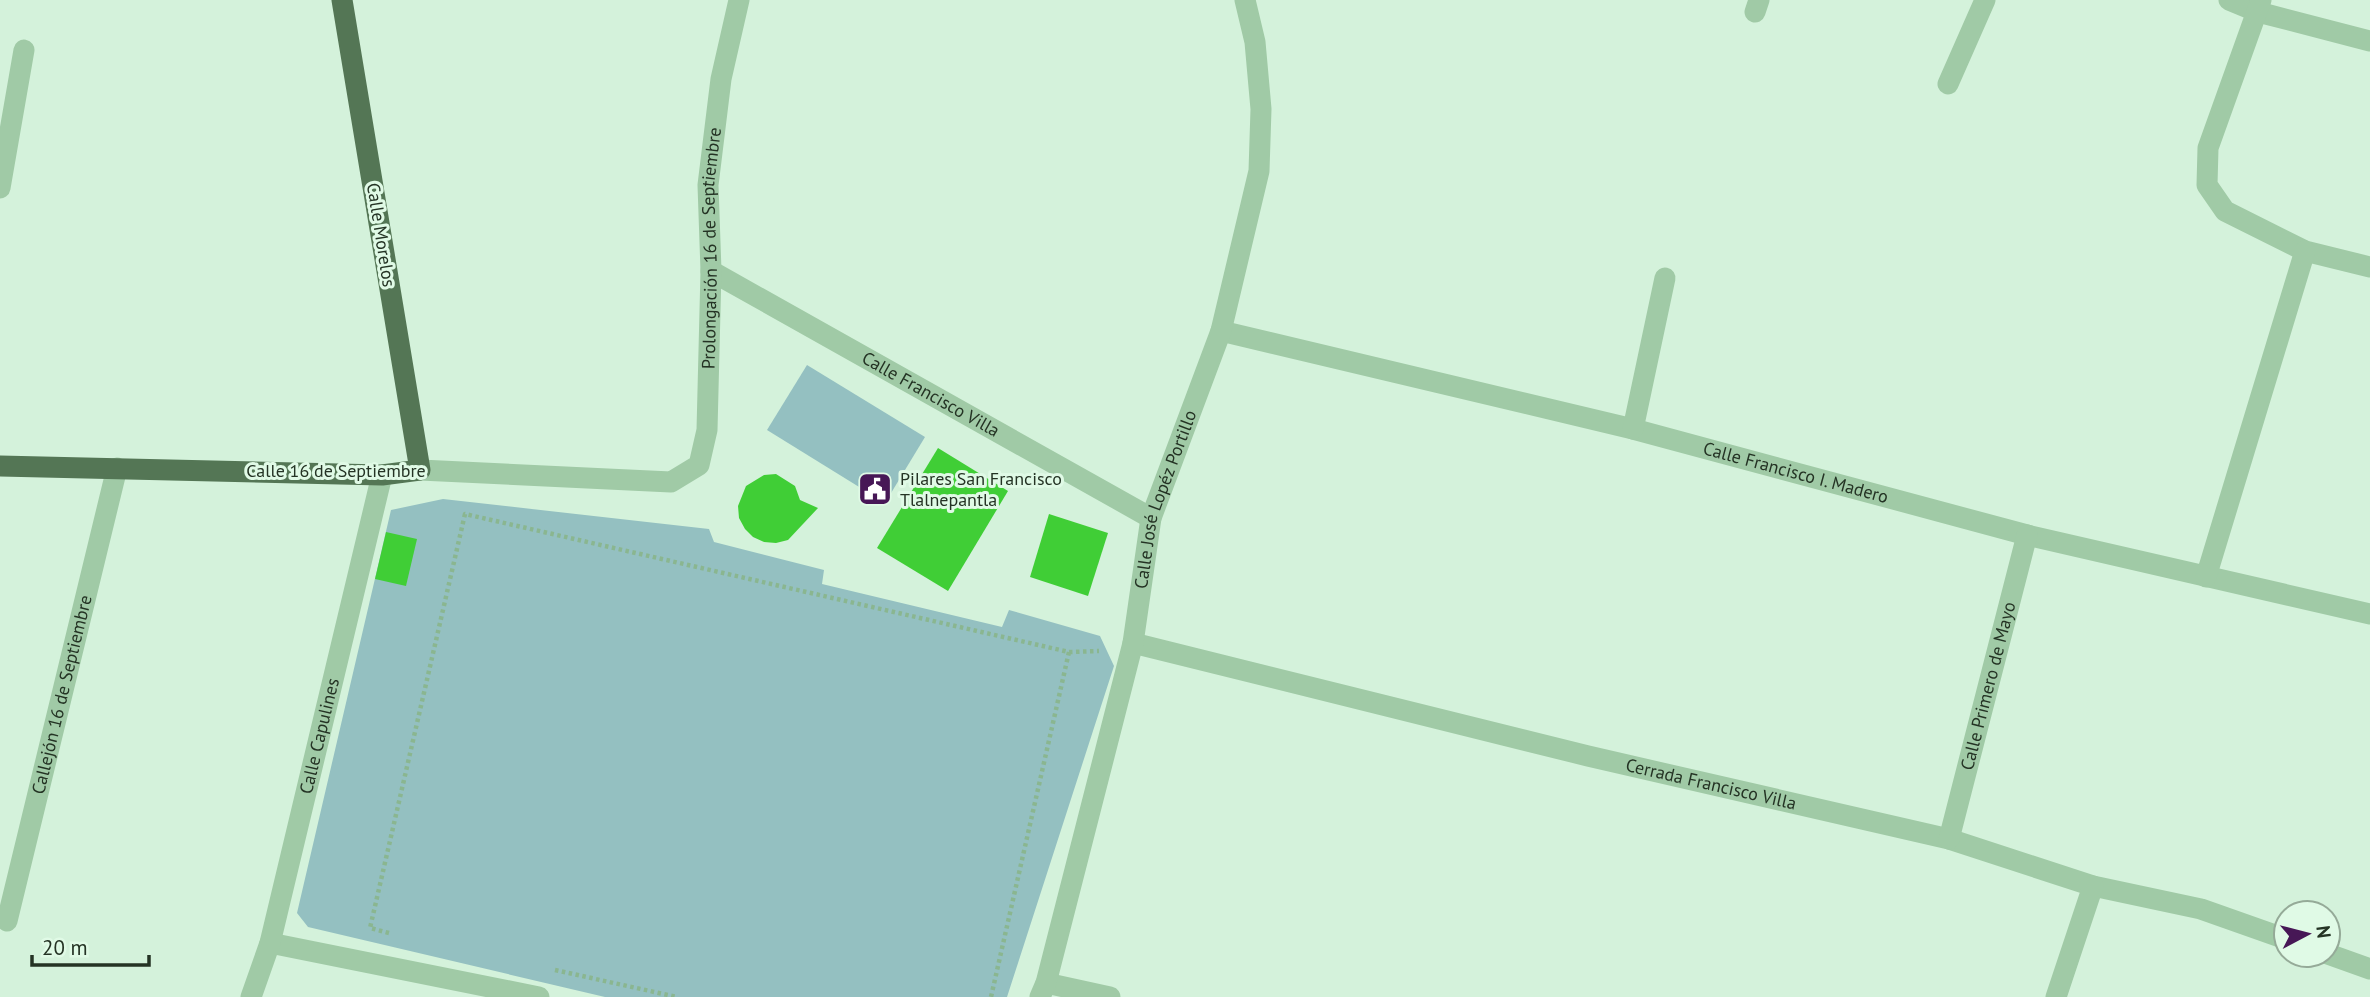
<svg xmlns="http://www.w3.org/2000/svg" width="2370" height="997" font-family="'PT Sans',sans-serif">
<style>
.green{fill:#94c0c1}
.building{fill:#40ce36}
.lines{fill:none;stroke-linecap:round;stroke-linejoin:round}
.path{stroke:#8ab690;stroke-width:4.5;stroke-dasharray:3.5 3.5;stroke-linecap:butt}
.minor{stroke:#a0caa6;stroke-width:21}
.major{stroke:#547655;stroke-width:21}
.labels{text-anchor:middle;stroke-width:6;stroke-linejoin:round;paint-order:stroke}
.street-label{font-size:18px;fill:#243324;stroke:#e0fae6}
.poi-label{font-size:18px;fill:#243324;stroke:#e0fae6;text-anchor:start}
</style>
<rect width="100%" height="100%" fill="#d4f2db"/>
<g class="green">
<polygon points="807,365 925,437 885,503 767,430"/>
<polygon points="443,499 709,529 714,542 824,570 822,584 1002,627 1009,610 1100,636 1114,666 1007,997 605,997 308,927 297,913 391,510"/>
</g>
<g class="building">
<polygon points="938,448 1008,491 948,591 877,548"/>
<polygon points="776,474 795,486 800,500 818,508 788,540 776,543 764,542 753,537 745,529 739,518 738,506 746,486 764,475"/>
<polygon points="1049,514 1108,533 1088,596 1030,577"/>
<polygon points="386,532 417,539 406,586 375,579"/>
</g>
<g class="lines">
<g class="path">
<polyline points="1069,652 1099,651"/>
<polyline points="389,933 370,928 465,514 1069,652 991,997"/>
<polyline points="555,970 677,997"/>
</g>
<g class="minor">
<polyline points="2229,0 2258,12 2370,41"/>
<polyline points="2261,0 2208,148 2207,185 2225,211 2305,251 2370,267"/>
<polyline points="1755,12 1759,0"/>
<polyline points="1948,84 1985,0"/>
<polyline points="0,188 24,50"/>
<path id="s1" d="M711,271L1151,518"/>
<path id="s2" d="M1221,331L1633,429L2027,535L2370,614"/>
<polyline points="1633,429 1665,278"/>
<path id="s3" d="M420,470L671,482L699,465L707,430L711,271L708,185L721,79L739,0"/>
<polyline points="2206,577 2305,251"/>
<path id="s4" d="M1133,643L1588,756L1949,839L2093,886L2201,909L2286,939"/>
<path id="s5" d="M1949,839L2027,535"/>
<path id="s6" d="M7,921L117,468"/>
<polyline points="270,943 539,997"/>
<polyline points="2328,954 2370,969"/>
<polyline points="1046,983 1110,997"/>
<path id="s7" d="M251,997L270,943L382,475"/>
<path id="s8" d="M1040,997L1046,983L1133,643L1151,518L1221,331L1259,171L1261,109L1255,42L1245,0"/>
<polyline points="2056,997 2093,886"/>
</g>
<polyline class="major" points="0,466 382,475 420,470 342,0"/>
</g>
<defs>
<g id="civic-square" transform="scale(1.75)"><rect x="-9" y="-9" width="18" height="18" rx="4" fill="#471756" stroke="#e0fae6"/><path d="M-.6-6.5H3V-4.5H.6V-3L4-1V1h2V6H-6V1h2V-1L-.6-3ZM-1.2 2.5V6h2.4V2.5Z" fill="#fff"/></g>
</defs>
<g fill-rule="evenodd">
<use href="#civic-square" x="875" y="489"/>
</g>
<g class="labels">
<g class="street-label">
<text transform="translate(381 235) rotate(81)" y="6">Calle Morelos</text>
<text dy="6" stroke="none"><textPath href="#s3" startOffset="502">Prolongación 16 de Septiembre</textPath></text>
<text dy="6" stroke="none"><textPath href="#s1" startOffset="252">Calle Francisco Villa</textPath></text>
<text x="336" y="477">Calle 16 de Septiembre</text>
<text dy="6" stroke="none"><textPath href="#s2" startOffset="592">Calle Francisco I. Madero</textPath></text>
<text dy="6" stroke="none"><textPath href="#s8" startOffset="514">Calle José Lopéz Portillo</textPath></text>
<text dy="6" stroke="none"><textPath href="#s5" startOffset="158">Calle Primero de Mayo</textPath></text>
<text dy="6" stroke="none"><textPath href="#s6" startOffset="233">Callejón 16 de Septiembre</textPath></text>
<text dy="6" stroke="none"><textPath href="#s7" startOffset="270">Calle Capulines</textPath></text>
<text dy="6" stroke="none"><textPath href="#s4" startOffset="595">Cerrada Francisco Villa</textPath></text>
</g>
<g class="poi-label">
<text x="900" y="485">Pilares San Francisco<tspan x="900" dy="21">Tlalnepantla</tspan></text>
</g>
</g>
<g transform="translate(2307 934) rotate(83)"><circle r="33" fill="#e0fae6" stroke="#95aa98" stroke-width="2"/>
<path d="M0-5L12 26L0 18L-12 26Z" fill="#471756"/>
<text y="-10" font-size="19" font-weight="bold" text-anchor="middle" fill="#243324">N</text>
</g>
<path d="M32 955v10h117v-10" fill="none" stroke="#243324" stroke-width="3.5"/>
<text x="42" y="955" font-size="21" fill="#243324" stroke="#e0fae6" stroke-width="5" paint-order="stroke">20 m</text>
</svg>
